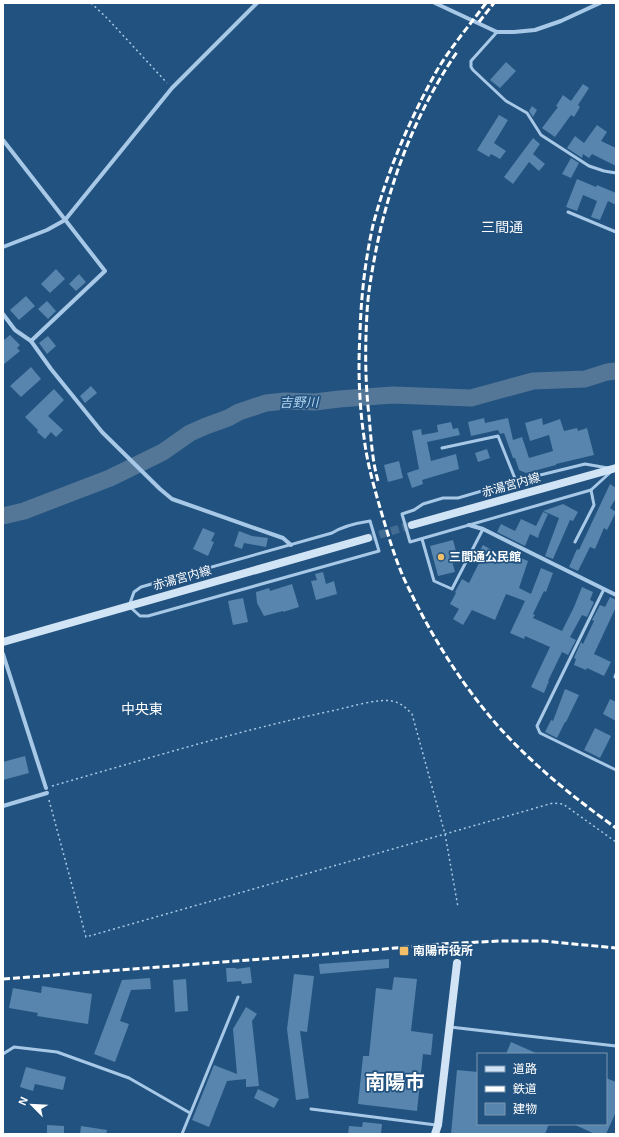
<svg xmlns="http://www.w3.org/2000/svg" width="619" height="1137" font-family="Helvetica,'Noto Sans JP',sans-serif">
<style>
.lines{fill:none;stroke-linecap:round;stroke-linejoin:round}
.river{stroke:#547798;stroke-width:17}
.building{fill:#5785ae}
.secondary-tunnel{stroke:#436c92;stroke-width:8;stroke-dasharray:8 4;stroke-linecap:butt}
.path{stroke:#a7c9e7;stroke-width:1.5;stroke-dasharray:2 3;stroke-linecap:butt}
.lane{stroke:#a7c9e7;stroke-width:3}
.street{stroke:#a7c9e7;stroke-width:4}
.secondary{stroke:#d1e4f6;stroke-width:8}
.rail{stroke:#fff;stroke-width:3;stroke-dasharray:7 3;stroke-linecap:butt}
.poi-dot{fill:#f3c069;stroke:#22527f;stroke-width:1.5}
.labels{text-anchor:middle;stroke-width:3.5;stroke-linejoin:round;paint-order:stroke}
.street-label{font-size:12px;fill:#fff;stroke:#22527f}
.poi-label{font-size:12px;font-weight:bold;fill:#fff;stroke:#22527f;text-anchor:start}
.water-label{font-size:13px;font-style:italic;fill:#b2d3ef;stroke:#22527f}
.quarter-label{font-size:14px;fill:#fff;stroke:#22527f}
.town-label{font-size:20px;font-weight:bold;fill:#fff;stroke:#22527f}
</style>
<rect width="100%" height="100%" fill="#22527f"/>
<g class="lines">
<polyline class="river" points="3,516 24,511 110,478 163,452 190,433 206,426 228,418 239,412 266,403 285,401 315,402 339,399 393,395 471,398 533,381 585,379 607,372 616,371"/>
</g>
<g class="building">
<polygon points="506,62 516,71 500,88 490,80"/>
<polygon points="583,84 589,88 578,105 580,107 574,117 571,115 555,137 542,128 558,107 556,106 563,95 571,101"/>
<polygon points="532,106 537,110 533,117 529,111"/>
<polygon points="499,115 508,120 494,143 506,151 500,159 491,154 489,157 477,150"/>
<polygon points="597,125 607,132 601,141 616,148 616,166 592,154 589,158 583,154 582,158 567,148 575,136 584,143"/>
<polygon points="533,138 540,144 533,154 545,164 539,171 529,162 513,184 504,177"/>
<polygon points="571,158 579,163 571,178 562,174"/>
<polygon points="577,179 596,187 597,185 616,193 616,205 608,201 600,220 591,217 597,201 583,195 577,211 566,207"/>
<polygon points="56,269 65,279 50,293 41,284"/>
<polygon points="79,274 86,282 76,291 69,284"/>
<polygon points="26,296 35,306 19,320 10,310"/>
<polygon points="47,301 56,311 48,319 38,309"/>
<polygon points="10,335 20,345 17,348 20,351 3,365 3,341"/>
<polygon points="48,336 56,346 47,354 39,343"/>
<polygon points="31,367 41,379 21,397 10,386"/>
<polygon points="91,386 97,393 85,403 80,396"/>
<polygon points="54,389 64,400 48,416 63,430 56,437 51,432 45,439 37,432 38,430 25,417"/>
<polygon points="484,418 485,423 508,418 513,440 522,437 529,458 553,451 549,435 530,441 525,423 542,418 543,425 560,419 564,431 577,428 578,431 587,428 594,455 556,464 556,465 526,473 519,470 515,458 513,458 504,433 500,434 498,430 471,436 468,422"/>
<polygon points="451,422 453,429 458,428 460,435 427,442 431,461 456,454 459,469 422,480 423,484 412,488 407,473 419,469 412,431 421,429 422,435 438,432 437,425"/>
<polygon points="487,449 490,458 478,462 475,453"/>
<polygon points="399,461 403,478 388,482 384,465"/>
<polygon points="610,484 616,488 616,498 610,508 616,512 607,530 604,528 595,549 590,547 578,571 569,567 577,549 579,550"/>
<polygon points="563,504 578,512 573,521 570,520 553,559 545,556 559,518 543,511"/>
<polygon points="543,512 548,514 539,534 538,538 530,534 525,546 497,532 501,524 515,531 521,519 536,526"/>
<polygon points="203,528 215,533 211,541 214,542 208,556 193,549"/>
<polygon points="239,531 252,536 268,538 266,547 244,543 242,549 234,546"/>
<polygon points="453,540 457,555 451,557 455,572 438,576 430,546"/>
<polygon points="483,545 507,559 509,553 528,561 519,588 531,594 541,568 553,573 546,592 544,591 533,614 535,615 533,618 562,631 574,607 582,587 593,592 590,600 594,602 587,617 582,615 570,637 576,640 568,655 562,652 548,681 549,681 544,693 531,687 550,647 525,636 524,639 510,633 525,601 506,594 495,620 472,610 463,625 453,619 459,609 450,604 456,593 455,592 462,579 469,583 481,559 476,557"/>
<polygon points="323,572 326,584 334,581 337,594 316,600 311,581 317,580 315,574"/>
<polygon points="292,584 299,607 283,612 283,611 264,616 257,603 256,592 269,588 270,591"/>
<polygon points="610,597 616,600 616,607 594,654 611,662 604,676 587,668 586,670 574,665 576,659 574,658 581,642 583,644 594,621 592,620 600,605 605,607"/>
<polygon points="243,598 248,622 233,625 228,601"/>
<polygon points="565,689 579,695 566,722 565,722 557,738 545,732 551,720 553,721"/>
<polygon points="610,699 616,702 616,721 603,714"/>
<polygon points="595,728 611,736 600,758 584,750"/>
<polygon points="25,756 29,773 3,780 3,762"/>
<polygon points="389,959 389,968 320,974 319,964"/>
<polygon points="250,967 252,983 242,984 241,981 227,982 226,968 236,968 236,969"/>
<polygon points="294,974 314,976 307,1032 300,1031 309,1098 296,1100 287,1029"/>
<polygon points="394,977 417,979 411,1031 433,1034 431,1055 423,1054 417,1111 358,1104 363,1056 369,1056 376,988 392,990"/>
<polygon points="150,978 151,989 131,990 120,1021 129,1024 115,1062 94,1054 122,980"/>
<polygon points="186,979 188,1011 175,1012 173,980"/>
<polygon points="42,986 92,994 88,1024 37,1016 38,1013 9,1008 13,988 41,993"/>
<polygon points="246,1007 257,1014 252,1021 259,1086 246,1087 246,1079 227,1081 209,1127 192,1120 214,1065 237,1074 233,1029"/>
<polygon points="511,1042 538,1054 506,1054"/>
<polygon points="26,1067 66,1077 63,1090 35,1084 33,1091 20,1087"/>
<polygon points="457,1070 478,1072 478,1124 549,1124 545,1134 451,1134"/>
<polygon points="606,1078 616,1082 616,1112 606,1134 595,1134 573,1124 606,1124"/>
<polygon points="258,1089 279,1099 274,1108 254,1098"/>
<polygon points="363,1122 382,1124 381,1134 348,1134 349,1126 362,1127"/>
<polygon points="47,1125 64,1126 64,1134 47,1134"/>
<polygon points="81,1126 107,1130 106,1134 80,1134"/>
</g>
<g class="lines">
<polyline class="secondary-tunnel" points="368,538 412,525"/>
<g class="path">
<polyline points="91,3 107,18 167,83"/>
<path d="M52,786C146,759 240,730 336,710C349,707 380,698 392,701C401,703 406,708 412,714L445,834L458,907"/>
<polyline points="49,800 86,937 553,803 563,804 616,842"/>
</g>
<g class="lane">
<polyline points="497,32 471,61 471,67 473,70 506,101 527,113 541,135 589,166 604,171 616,173"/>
<polyline points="568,212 616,232"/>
<polyline points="442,448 498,436 516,481"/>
<polygon points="585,464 614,469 591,490 410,542 402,514 414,510 423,504 443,498 458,498 516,481"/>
<path d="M370,521L379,551L148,616H140L129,606L134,592L141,587L332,533C343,526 357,523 370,521Z"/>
<polyline points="422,539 434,581 452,589 483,529"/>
<polyline points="575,542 594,505 591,490"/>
<polyline points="604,589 537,726 540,733 616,770"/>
<polyline points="615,677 616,674"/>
<polyline points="450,1027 616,1046"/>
<polyline points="3,1054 14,1047 57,1052 129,1078 190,1113"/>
<polyline points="311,1109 436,1125"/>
<polyline points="182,1134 238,997"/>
</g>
<g class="street">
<polyline points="435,3 497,32 514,32 535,30 561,21 600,3"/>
<polyline points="3,140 105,271 31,341 51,369 102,432 160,489 172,499 283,538 291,545"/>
<polyline points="3,247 47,230 65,220 172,88 257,3"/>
<polyline points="3,314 15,330 31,341"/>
<polyline points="469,525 483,529 616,595"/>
<polyline points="3,654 46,788"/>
<polyline points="3,806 47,793"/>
</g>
<g class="secondary">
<polyline points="412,525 616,468"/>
<polyline points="3,642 368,538"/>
<polyline points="435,1134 438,1125 457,963"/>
</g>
<g class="rail">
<path d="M486,3C469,26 450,48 436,72C409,121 387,172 373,225C365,261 361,297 360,333C358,368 359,403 364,437C367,463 374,487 381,511C389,538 397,566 410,591C433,639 463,686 498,726C533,765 573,797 616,828"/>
<polyline points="479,22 494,3"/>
<path d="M378,481C372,460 371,437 369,416C365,381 365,347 367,313C368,292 372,271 376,250C390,180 416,112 457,52"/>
<polyline points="3,979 327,954 441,944 499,941 543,941 616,948"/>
</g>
</g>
<g class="poi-dot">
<circle cx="441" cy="557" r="4"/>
<rect x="399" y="946" width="10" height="10" rx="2"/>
</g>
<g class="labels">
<g class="street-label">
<text transform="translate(511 485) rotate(-16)" y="4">赤湯宮内線</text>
<text transform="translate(182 578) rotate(-16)" y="4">赤湯宮内線</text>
</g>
<g class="poi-label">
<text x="449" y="561">三間通公民館</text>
<text x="413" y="955">南陽市役所</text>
</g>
<g class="water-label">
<text transform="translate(299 402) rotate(-1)" y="5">吉野川</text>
</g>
<g class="quarter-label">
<text x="502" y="232">三間通</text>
<text x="142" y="714">中央東</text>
</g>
<g class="town-label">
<text x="395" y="1089">南陽市</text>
</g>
</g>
<rect width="619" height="1137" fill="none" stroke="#ffffff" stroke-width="8"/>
<rect x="477" y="1053" width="130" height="72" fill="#22527f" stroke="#7a97b2"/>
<rect x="485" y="1066" width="20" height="6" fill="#d1e4f6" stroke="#7a97b2"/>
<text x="513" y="1073" font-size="12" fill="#ffffff">道路</text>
<rect x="485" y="1086" width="20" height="6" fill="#ffffff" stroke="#7a97b2"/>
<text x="513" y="1093" font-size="12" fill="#ffffff">鉄道</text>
<rect x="485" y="1103" width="20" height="12" fill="#5785ae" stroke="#7a97b2"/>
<text x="513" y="1113" font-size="12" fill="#ffffff">建物</text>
<g transform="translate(32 1105) rotate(294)" stroke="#22527f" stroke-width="3" paint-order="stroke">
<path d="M0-3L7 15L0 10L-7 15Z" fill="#ffffff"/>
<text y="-6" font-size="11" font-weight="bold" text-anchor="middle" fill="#ffffff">N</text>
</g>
</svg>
